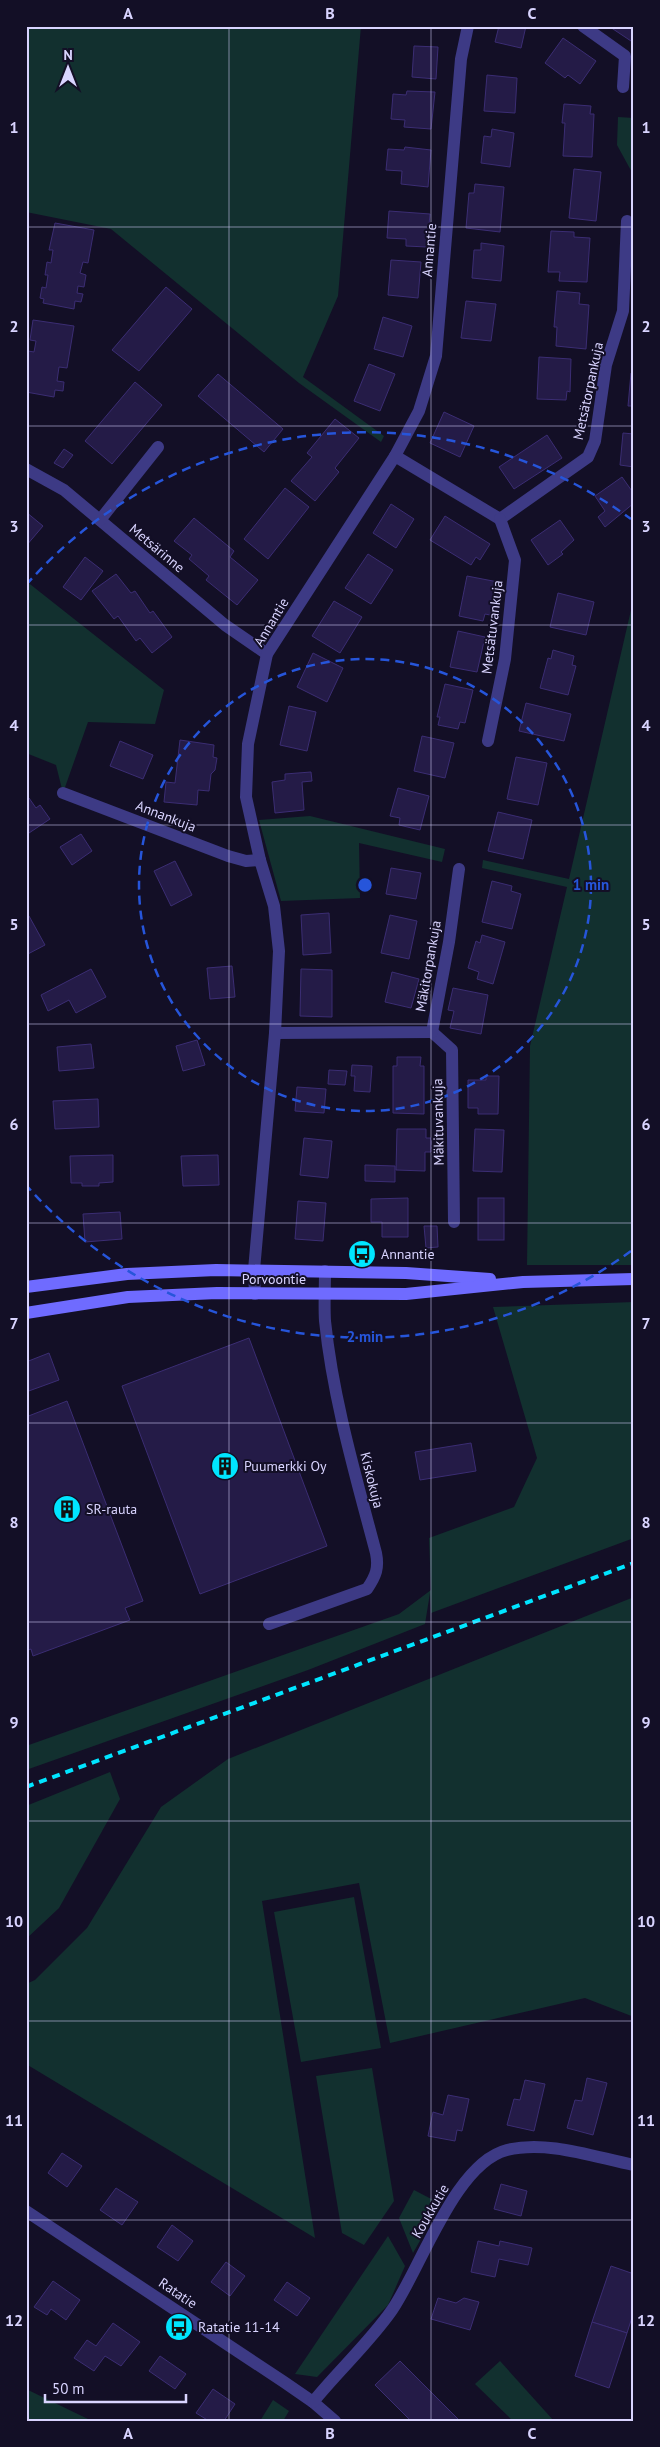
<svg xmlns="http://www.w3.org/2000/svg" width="660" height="2447" font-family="'PT Sans',sans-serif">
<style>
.green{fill:#12302f}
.building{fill:#241b47;stroke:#3b2d73}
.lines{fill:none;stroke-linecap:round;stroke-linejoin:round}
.street{stroke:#3d3a85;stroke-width:12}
.secondary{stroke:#6f6bff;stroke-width:12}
.rail{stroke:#00e5ff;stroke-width:4;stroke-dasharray:8 6;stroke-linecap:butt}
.grid{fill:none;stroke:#d9d4ff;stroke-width:1;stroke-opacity:0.55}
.ring{fill:none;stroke:#2655da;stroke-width:2.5;stroke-dasharray:9 6}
.labels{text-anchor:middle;stroke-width:4;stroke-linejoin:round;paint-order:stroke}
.street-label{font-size:14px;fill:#d9d4ff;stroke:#130f26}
.poi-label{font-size:14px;fill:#d9d4ff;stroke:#130f26;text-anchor:start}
.centre{fill:#2655da;stroke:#130f26;stroke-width:2.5}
.ring-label{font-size:15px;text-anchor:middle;font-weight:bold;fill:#2655da;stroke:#130f26;stroke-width:4;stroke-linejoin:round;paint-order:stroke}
.neatline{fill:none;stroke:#d9d4ff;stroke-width:2}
.grid-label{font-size:16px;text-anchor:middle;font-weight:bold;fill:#d9d4ff}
</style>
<rect width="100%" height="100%" fill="#130f26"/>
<g class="green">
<polygon points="26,26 361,26 338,296 303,377 384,436 381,442 299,383 111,229 26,212"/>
<polygon points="618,117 634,118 634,176 617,145"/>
<polygon points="26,581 164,690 155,724 88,722 63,793 56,765 26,753"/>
<polygon points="634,597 634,1265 527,1265 530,1046 567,887 482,868 483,860 569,879"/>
<polygon points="310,816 445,849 442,862 359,843 360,898 281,901 259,820"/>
<polygon points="634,1302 634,1538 431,1613 430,1593 425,1624 308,1670 26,1770 26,1746 399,1614 431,1590 429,1538 514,1507 537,1458 493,1307"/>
<polygon points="634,1597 634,2017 585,1998 390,2043 359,1883 262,1901 315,2238 26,2064 26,1984 35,1980 87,1928 161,1807 228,1759"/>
<polygon points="110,1772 120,1799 59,1908 26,1939 26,1806"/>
<polygon points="354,1897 381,2048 301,2062 274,1912"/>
<polygon points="372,2068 394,2201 364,2245 342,2233 316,2076"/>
<polygon points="414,2190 441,2204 413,2253 399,2218"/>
<polygon points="388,2236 405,2266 388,2305 317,2377 295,2374"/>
<polygon points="500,2361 554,2421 513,2421 475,2384"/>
<polygon points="26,2389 88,2419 92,2421 26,2421"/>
<polygon points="273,2400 289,2411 283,2421 260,2421"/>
</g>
<g class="building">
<polygon points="499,26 526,26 521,48 495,42"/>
<polygon points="610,26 634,26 634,43 610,27"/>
<polygon points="563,38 596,61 580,84 568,75 565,78 545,63"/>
<polygon points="414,46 438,47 436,79 412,77"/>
<polygon points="487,75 517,78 515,113 484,111"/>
<polygon points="407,91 435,92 431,129 404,127 405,120 391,119 393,94 406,95"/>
<polygon points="564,104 591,106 590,114 594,114 592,157 563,156 565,123 562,123"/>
<polygon points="492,129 514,133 510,167 481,163 484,136 491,137"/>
<polygon points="405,147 431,150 428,187 401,184 402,171 386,170 388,149 404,150"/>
<polygon points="574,169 601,172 596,221 569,218"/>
<polygon points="475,184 504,187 500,232 466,228 469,193 474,193"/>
<polygon points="389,211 430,214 427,247 406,246 406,239 387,238"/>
<polygon points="55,223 94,230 88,263 83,262 80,273 86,275 84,287 78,286 77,293 83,294 81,302 75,301 74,309 43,303 44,299 40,298 42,287 46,288 48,275 45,275 47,262 51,263 53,250 49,250"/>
<polygon points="551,231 574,232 574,237 590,238 587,282 559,281 560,272 548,272"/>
<polygon points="481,243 504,246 501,281 472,278 474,250 481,250"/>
<polygon points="391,260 421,262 418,298 388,295"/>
<polygon points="166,287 192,309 139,371 112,350"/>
<polygon points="557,291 580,293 579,304 589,305 586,349 556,346 557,327 554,327"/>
<polygon points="466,301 496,304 491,341 461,338"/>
<polygon points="383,317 412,326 403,357 374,349"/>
<polygon points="33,320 74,326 67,368 59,367 57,381 64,382 63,391 55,390 54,397 26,392 28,351 34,352 36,341 30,340"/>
<polygon points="539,357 571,359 570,392 567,391 566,400 537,399"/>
<polygon points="369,364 395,374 380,411 354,401"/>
<polygon points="631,373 634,373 634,406 628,406"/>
<polygon points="218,374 283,429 264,452 198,396"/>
<polygon points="135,382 162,405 112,464 85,441"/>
<polygon points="444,412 474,426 460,457 430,443"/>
<polygon points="335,419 359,438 335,468 339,472 315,501 291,481 312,457 307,453"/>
<polygon points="623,433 634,434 634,467 620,465"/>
<polygon points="547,435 562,458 514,489 499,467"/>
<polygon points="64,449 73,455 63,468 54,463"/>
<polygon points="622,477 634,494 634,503 605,527 598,517 605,511 595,496"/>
<polygon points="285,488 309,507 268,559 244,539"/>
<polygon points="391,504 414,519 396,548 373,533"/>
<polygon points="26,512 43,526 26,546"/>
<polygon points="445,516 490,544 480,560 476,557 471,565 430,540"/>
<polygon points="194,518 234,551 230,557 258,580 237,605 206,580 209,576 189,559 192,555 174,541"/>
<polygon points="560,520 574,540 561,552 563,554 548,565 531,540"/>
<polygon points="368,554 393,570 371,604 345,588"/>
<polygon points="85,557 103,571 81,600 63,587"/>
<polygon points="116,574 131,593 135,591 150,613 153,611 172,637 152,653 140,638 136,641 118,616 114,619 92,591"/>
<polygon points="467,576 498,582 490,615 485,614 483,621 459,616"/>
<polygon points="558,593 594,602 586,635 550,627"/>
<polygon points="334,601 362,617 340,653 312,636"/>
<polygon points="458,631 485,637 477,672 450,667"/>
<polygon points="553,650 574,656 572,665 576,666 568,695 540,688 548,658 551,659"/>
<polygon points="313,653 343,668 327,702 297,687"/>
<polygon points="445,684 473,690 465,723 460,722 458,729 438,725 440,717 437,717"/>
<polygon points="526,703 571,714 564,741 519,731"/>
<polygon points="289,706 316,712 307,751 280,745"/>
<polygon points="422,736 454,743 445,778 414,771"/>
<polygon points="180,740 214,745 213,757 217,758 215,770 211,774 209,791 198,790 197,805 164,802 166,782 175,783"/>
<polygon points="120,741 153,755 143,779 110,766"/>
<polygon points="516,757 547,763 538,805 507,799"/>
<polygon points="311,772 312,781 302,782 304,810 275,813 272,782 285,780 285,774"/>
<polygon points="398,788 429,796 420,830 399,825 400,818 390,816"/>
<polygon points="29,798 36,808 40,805 50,819 26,835 26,800"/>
<polygon points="498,812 532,820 523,859 488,851"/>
<polygon points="81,834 92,851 72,865 60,847"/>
<polygon points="175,861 192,895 171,906 154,871"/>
<polygon points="391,868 421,873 416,899 386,894"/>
<polygon points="492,881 512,886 511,891 521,894 512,929 482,922"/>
<polygon points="329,913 331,953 303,955 301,915"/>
<polygon points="390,915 417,921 409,959 381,953"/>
<polygon points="29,916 45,945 26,955 26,917"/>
<polygon points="482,935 505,942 493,984 477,979 479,972 468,968 476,941 480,943"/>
<polygon points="232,966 235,997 210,999 207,968"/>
<polygon points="91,969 106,997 76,1013 69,1000 48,1011 41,995"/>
<polygon points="301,969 332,970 332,1017 300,1016"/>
<polygon points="392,972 419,979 411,1008 385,1002"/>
<polygon points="453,988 488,995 481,1034 450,1028 454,1011 448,1010"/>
<polygon points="197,1040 205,1065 183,1071 176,1046"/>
<polygon points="91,1044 94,1068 59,1071 57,1047"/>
<polygon points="397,1057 421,1057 420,1066 424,1066 424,1114 393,1113 393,1066 397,1066"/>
<polygon points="352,1065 372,1066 370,1092 354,1091 355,1076 351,1076"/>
<polygon points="329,1070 347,1071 345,1085 328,1084"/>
<polygon points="486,1076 499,1076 498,1114 478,1114 478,1108 468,1108 468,1080 486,1080"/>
<polygon points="297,1087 326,1089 324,1113 295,1111"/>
<polygon points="98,1099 99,1127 55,1129 53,1101"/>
<polygon points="397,1129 426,1129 426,1138 431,1138 431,1152 425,1152 425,1171 396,1170"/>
<polygon points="475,1129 504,1130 502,1172 473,1171"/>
<polygon points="304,1138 332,1141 328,1178 300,1175"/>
<polygon points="113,1155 113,1182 99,1183 99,1186 82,1186 82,1183 71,1183 70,1156"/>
<polygon points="218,1155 219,1185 183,1186 181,1156"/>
<polygon points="365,1165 395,1166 395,1182 365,1181"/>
<polygon points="408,1198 408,1237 382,1237 382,1222 371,1222 371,1199"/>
<rect x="478" y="1198" width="26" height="42"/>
<polygon points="298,1201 326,1203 323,1241 295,1239"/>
<polygon points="120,1212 122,1239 85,1242 83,1214"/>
<polygon points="424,1226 437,1226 438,1247 426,1248"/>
<polygon points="249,1338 327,1546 200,1594 122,1386"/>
<polygon points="49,1353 59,1380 26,1392 26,1362"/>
<polygon points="67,1401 143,1601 125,1608 130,1620 33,1656 31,1649 26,1651 26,1417"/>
<polygon points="471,1443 476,1471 420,1480 415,1452"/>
<polygon points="587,2078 607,2083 593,2135 567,2128 575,2100 582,2101"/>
<polygon points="525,2080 545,2084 534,2131 507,2125 514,2099 520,2100"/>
<polygon points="448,2095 469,2099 462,2131 457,2130 455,2141 428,2136 433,2112 443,2115"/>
<polygon points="62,2153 82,2166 67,2187 48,2173"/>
<polygon points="501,2184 527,2191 521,2216 494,2209"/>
<polygon points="116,2188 138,2202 122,2225 100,2210"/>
<polygon points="172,2225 193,2241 178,2261 157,2247"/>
<polygon points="478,2241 499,2246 500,2241 532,2248 528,2265 499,2259 495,2277 471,2272"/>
<polygon points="226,2262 245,2276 230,2296 211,2282"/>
<polygon points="611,2266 634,2274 634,2311 627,2333 592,2322"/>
<polygon points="53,2281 80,2300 66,2320 51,2309 47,2315 34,2307"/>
<polygon points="287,2282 310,2298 297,2316 274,2300"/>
<polygon points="438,2298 456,2303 464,2298 479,2302 470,2330 431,2319"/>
<polygon points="592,2322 627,2333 609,2388 575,2376"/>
<polygon points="113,2323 140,2342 121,2366 105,2356 94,2371 74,2358 87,2340 96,2346"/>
<polygon points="160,2356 186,2374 175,2389 149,2371"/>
<polygon points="400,2361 459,2420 411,2421 375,2385"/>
<polygon points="213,2389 235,2404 224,2421 209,2421 196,2413"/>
</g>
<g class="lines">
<g class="street">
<polyline points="583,26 625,56 623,87"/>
<polyline points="395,456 500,519 588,457 595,441 606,365 623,311 627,221"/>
<polyline points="26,469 64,490 225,625 267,654"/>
<polyline points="100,520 158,447"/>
<polyline points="488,741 505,659 515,560 500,519"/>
<polyline points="63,793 228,856 246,861 260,860"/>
<polyline points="432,1032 452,1050 454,1222"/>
<polyline points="275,1033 432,1032 449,942 459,869"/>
<polyline points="255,1294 254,1270 275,1033 279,951 274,906 260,860 246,797 248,744 267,654 395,456 419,411 436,356 461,59 468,26"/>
<path d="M269,1624L367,1589C376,1576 379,1568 376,1553C356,1477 333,1399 325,1321C324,1305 325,1288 325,1271"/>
<polyline points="26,2211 284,2382 313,2402 335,2421"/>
<path d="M313,2402C338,2371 369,2343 392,2310C421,2268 455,2163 507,2150C547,2140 594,2157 634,2165"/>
</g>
<g class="secondary">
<polyline points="26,1287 127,1274 216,1270 406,1273 490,1279"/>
<polyline points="26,1313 128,1297 217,1293 406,1294 523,1282 634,1279"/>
</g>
<polyline class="rail" points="26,1787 634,1563"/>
</g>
<path class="grid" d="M229,26V2421M431,26V2421M26,227H634M26,426H634M26,625H634M26,825H634M26,1024H634M26,1223H634M26,1423H634M26,1622H634M26,1821H634M26,2021H634M26,2220H634"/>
<g class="ring">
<circle cx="365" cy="885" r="226"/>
<path d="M631 1251A452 452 0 0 1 26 1185M26 585A452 452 0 0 1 631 519"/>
</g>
<defs>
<g id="bus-disc" transform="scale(1.4375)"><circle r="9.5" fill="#00e5ff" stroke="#130f26"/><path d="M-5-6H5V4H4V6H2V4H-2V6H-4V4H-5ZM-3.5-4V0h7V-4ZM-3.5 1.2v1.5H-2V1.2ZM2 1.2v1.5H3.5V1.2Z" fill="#111"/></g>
<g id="building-disc" transform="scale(1.4375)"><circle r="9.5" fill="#00e5ff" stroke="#130f26"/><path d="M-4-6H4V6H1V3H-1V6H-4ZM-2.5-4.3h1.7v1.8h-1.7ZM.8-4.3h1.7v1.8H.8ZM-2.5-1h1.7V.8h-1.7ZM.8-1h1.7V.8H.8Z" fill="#111"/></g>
</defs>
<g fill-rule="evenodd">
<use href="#bus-disc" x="362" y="1254"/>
<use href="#building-disc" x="225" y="1466"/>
<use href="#building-disc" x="67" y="1509"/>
<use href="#bus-disc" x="179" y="2327"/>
</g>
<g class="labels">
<g class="street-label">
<text transform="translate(429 250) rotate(-85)" y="5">Annantie</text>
<text transform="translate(588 391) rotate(-78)" y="5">Metsätorpankuja</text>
<text transform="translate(157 548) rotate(40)" y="5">Metsärinne</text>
<text transform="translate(271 622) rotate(-59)" y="5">Annantie</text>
<text transform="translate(492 627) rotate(-83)" y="5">Metsätuvankuja</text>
<text transform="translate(166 816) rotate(21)" y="5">Annankuja</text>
<text transform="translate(428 966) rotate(-80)" y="5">Mäkitorpankuja</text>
<text transform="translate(438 1122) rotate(-91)" y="5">Mäkituvankuja</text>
<text x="274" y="1284">Porvoontie</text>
<text transform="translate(372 1480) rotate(76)" y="5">Kiskokuja</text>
<text transform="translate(430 2211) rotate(-60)" y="5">Koukkutie</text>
<text transform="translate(178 2293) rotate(34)" y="5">Ratatie</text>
</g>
<g class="poi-label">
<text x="381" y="1259">Annantie</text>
<text x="244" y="1471">Puumerkki Oy</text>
<text x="86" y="1514">SR-rauta</text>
<text x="198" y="2332">Ratatie 11-14</text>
</g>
</g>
<circle cx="365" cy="885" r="8" class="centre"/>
<g class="ring-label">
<text x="591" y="890">1 min</text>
<text x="365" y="1342">2 min</text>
</g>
<rect width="660" height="2447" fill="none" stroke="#130f26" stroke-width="55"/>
<g transform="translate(68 68)" stroke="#130f26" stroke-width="4" paint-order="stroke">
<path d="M0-4L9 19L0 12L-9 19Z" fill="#d9d4ff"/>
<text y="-8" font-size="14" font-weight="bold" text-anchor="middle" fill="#d9d4ff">N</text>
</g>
<path d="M45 2394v8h141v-8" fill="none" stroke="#d9d4ff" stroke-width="2.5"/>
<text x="52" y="2394" font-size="15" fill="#d9d4ff" stroke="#130f26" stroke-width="4" paint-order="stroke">50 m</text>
<rect x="28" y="28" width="604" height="2392" class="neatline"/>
<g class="grid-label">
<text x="128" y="19">A</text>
<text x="330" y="19">B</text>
<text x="532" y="19">C</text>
<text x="14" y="133">1</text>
<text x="646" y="133">1</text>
<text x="14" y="332">2</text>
<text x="646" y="332">2</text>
<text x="14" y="532">3</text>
<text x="646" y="532">3</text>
<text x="14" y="731">4</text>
<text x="646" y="731">4</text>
<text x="14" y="930">5</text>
<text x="646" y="930">5</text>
<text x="14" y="1130">6</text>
<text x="646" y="1130">6</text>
<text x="14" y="1329">7</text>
<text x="646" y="1329">7</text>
<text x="14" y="1528">8</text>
<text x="646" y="1528">8</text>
<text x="14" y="1728">9</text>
<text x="646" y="1728">9</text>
<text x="14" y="1927">10</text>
<text x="646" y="1927">10</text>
<text x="14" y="2126">11</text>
<text x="646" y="2126">11</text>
<text x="14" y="2326">12</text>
<text x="646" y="2326">12</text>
<text x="128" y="2439">A</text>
<text x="330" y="2439">B</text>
<text x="532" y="2439">C</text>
</g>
</svg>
